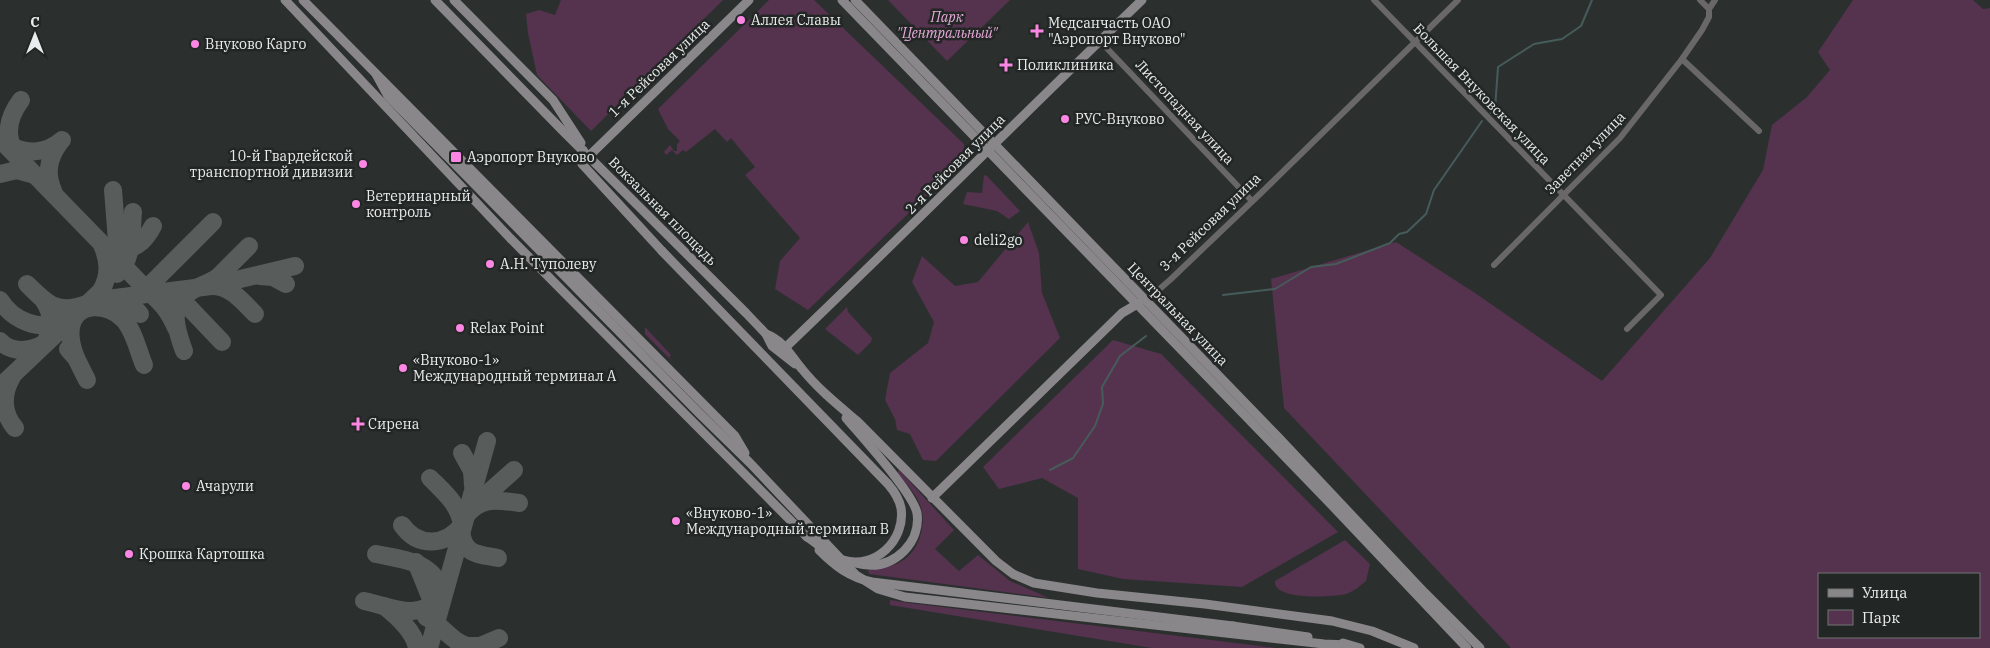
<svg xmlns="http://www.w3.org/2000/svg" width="1990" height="648" font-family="'IBM Plex Serif',serif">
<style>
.green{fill:#55324e;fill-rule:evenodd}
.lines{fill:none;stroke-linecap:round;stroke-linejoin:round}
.stream{stroke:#465c5a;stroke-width:2}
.taxiway{stroke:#585d5c;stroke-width:18}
.street{stroke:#696768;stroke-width:6}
.secondary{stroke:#898789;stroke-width:9}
.secondary-bridge{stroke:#898789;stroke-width:9}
.poi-dot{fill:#fc86e4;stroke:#222625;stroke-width:2}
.labels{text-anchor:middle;stroke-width:5;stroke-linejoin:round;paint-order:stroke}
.park-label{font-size:14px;font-style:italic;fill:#e8aada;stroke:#222625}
.poi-label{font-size:14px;fill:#e9ecec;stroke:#222625;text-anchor:start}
.street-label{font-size:14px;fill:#e9ecec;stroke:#222625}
</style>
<rect width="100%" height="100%" fill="#2b302f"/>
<g class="green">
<polygon points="561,0 723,0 591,131 537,75 528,33 526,14 539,10 555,15"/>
<polygon points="769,0 814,0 964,144 965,159 808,310 775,289 780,261 800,238 745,175 755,167 731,138 727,142 715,129 686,152 683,150 677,155 672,150 666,155 664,152 670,145 674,151 677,151 677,144 680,141 668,129 658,109"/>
<polygon points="888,0 1010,0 947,61"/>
<path d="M1853,0H1973L1983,9L1990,8V648H1511L1284,408L1271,279L1396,242L1475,293L1602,381L1710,258L1763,170L1772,125L1807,97L1830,70L1818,52ZM1819,574H1979V637H1819Z"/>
<polygon points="984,175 987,176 1020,211 1009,219 997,211 963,204 967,192 982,193"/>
<polygon points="1028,222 1039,253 1042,293 1060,338 936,461 923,460 910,434 897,430 895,419 885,400 890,373 928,343 934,322 912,282 922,256 955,286 978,282"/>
<polygon points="847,307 848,312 872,338 871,342 858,355 825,329"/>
<polygon points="645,327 671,355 669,357 673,362 645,334"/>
<polygon points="1113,340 1161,354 1338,532 1242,587 1123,579 1078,569 1078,498 1042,478 999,489 983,467"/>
<path d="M899,470L954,530L935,549L959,571L978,555L1010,581L1049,598L869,574L868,570C894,568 914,561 921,533C923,523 924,514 920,505C916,493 905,483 897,473Z"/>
<path d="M1345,540L1370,564L1366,581C1360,586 1353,592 1346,594C1333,597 1273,601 1275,581Z"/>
<polygon points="890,600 909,603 1276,648 1152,648 890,605"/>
</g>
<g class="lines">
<g class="stream">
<polyline points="1491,113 1495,109 1498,67 1534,44 1562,39 1581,26 1592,0"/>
<polyline points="1223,295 1275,289 1311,267 1336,264 1390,243 1399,234 1407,232 1426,214 1434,190 1482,121"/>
<polyline points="1050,470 1073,458 1095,426 1103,404 1102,387 1120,356 1146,336"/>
</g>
<g class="taxiway">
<path d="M0,139L143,286C159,301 167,307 176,328"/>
<path d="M7,144C25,155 46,154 62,140"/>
<path d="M15,152C4,134 9,116 21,100"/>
<polyline points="0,174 17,170 35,175"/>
<polyline points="113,190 117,241 125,263"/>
<path d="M54,193C45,174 48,158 60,142"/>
<path d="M124,250C139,247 146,239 153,226"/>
<path d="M117,274C134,257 131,234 133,212"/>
<polyline points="260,276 273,277 286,284"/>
<path d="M27,284C47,304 57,315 87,304"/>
<path d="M212,286C231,286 242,301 255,314"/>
<polyline points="137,294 150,285 213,222"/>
<polyline points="172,294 182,300 222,342"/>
<polyline points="118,298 130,303 140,314"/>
<path d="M0,300C13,321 39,331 62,322"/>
<polyline points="91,301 211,286 295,266"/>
<path d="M0,341C12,354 31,351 45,343C53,328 53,315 44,301"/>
<polyline points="68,349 76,358 87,380"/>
<path d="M184,351C176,329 167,304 193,290C201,285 210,283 218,277L249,246"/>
<path d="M76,358C72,348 69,338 71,327C76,301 108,303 123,319C134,330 138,351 144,365"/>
<path d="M12,377C2,394 2,413 15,428"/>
<path d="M0,387L101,291C110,275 109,261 102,245"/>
<polyline points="462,453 472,471 473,485"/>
<polyline points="477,503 514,470"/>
<path d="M465,517C480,496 497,500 519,503"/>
<path d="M402,525C418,548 446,546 462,525C459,504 444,492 430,478"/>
<path d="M461,531C464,555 477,554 498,558"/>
<polyline points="416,562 437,614"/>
<path d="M364,601C396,608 414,621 442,598C439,562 405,560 376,554"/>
<path d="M384,606C398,617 414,631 417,648"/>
<path d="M426,617C443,625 451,643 471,647"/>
<polyline points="459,646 480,646 499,638"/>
<polyline points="429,648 487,441"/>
</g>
<g class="street">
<polyline points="1374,0 1661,295 1627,329"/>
<polyline points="1700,0 1709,9"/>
<polyline points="1100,41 1252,201"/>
<polyline points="1682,59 1759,131"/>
<polyline points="1494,265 1620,138 1682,59 1702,30 1709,17 1709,9 1715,0"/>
<polyline points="1146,301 1171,279 1261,193 1458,0"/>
</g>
<g class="secondary">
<polyline points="285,0 510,238 807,537"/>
<polyline points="303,0 735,436 745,453"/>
<polyline points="435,0 563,131 746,313 766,334 772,346 795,364"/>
<polyline points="454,0 553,100 581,143"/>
<polyline points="842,0 1324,497 1467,648"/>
<polyline points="855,0 1278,437 1424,592 1480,648"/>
<polyline points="376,74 388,96 699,413 750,463 856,575 878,589 905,597 1324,644 1348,645"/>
<polyline points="583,150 582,164 662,251"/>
<polyline points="589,156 749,0"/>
<path d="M766,334C784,341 790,355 802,369C818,389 838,405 857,421L996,561L1013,574L1034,583L1097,593L1205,604L1332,621L1372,631L1414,648"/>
<path d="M786,347C906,232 1023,115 1142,0"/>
<path d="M846,418C862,437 913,493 917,513C919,527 914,541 904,551C890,565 873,568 855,563"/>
<polyline points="932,498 1122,313 1139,303"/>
<polyline points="1233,626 1308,637"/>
<polyline points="1343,643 1360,648"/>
</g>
<g class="secondary-bridge">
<path d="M662,251L888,484C894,491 899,498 901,508C906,540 875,570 843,560C830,556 818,544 807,537"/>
<path d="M819,550C835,566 849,577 872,582L1233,626"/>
</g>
</g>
<g class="poi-dot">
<circle cx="741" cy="20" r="5"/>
<path d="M1034.5 23.5h5v5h5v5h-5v5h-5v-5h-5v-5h5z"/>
<circle cx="195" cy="44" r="5"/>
<path d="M1003.5 57.5h5v5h5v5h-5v5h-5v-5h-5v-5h5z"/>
<circle cx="1065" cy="119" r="5"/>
<rect x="450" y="151" width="12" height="12" rx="2.5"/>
<circle cx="363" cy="164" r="5"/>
<circle cx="356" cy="204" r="5"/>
<circle cx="964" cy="240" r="5"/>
<circle cx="490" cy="264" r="5"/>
<circle cx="460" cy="328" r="5"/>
<circle cx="403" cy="368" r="5"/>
<path d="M355.5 416.5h5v5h5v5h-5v5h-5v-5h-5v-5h5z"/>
<circle cx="186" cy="486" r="5"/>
<circle cx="676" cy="521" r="5"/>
<circle cx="129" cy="554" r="5"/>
</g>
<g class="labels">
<g class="park-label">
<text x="947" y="22">Парк<tspan x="947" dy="16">"Центральный"</tspan></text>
</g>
<g class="poi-label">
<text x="751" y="25">Аллея Славы</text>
<text x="1048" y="28">Медсанчасть ОАО<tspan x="1048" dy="16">"Аэропорт Внуково"</tspan></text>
<text x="205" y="49">Внуково Карго</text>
<text x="1017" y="70">Поликлиника</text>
<text x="1075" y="124">РУС-Внуково</text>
<text x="353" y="161" text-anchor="end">10-й Гвардейской<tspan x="353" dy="16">транспортной дивизии</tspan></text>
<text x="467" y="162">Аэропорт Внуково</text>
<text x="366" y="201">Ветеринарный<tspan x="366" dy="16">контроль</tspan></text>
<text x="974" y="245">deli2go</text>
<text x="500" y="269">А.Н. Туполеву</text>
<text x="470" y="333">Relax Point</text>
<text x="413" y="365">«Внуково-1»<tspan x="413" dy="16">Международный терминал А</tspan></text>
<text x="368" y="429">Сирена</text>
<text x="196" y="491">Ачарули</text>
<text x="686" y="518">«Внуково-1»<tspan x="686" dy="16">Международный терминал B</tspan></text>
<text x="139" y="559">Крошка Картошка</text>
</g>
<g class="street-label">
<text transform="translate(659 68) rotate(-44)" y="5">1-я Рейсовая улица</text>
<text transform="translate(1482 94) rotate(46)" y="5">Большая Внуковская улица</text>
<text transform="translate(1185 112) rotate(47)" y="5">Листопадная улица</text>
<text transform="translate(1585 153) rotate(-46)" y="5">Заветная улица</text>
<text transform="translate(955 164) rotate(-45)" y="5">2-я Рейсовая улица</text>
<text transform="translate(663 211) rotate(45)" y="5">Вокзальная площадь</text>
<text transform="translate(1210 222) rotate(-44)" y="5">3-я Рейсовая улица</text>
<text transform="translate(1178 314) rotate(46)" y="5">Центральная улица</text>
</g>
</g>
<rect x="1818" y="573" width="162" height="65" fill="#222625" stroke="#727575"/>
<rect x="1828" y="589" width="25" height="8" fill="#898789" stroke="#727575"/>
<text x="1862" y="598" font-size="15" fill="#e9ecec">Улица</text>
<rect x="1828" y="610" width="25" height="15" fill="#55324e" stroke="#727575"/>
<text x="1862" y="623" font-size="15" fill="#e9ecec">Парк</text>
<g transform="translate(35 35)" stroke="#222625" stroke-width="4" paint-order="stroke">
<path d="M0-4L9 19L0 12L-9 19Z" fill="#e9ecec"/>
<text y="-8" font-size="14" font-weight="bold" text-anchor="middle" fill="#e9ecec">С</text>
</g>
</svg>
